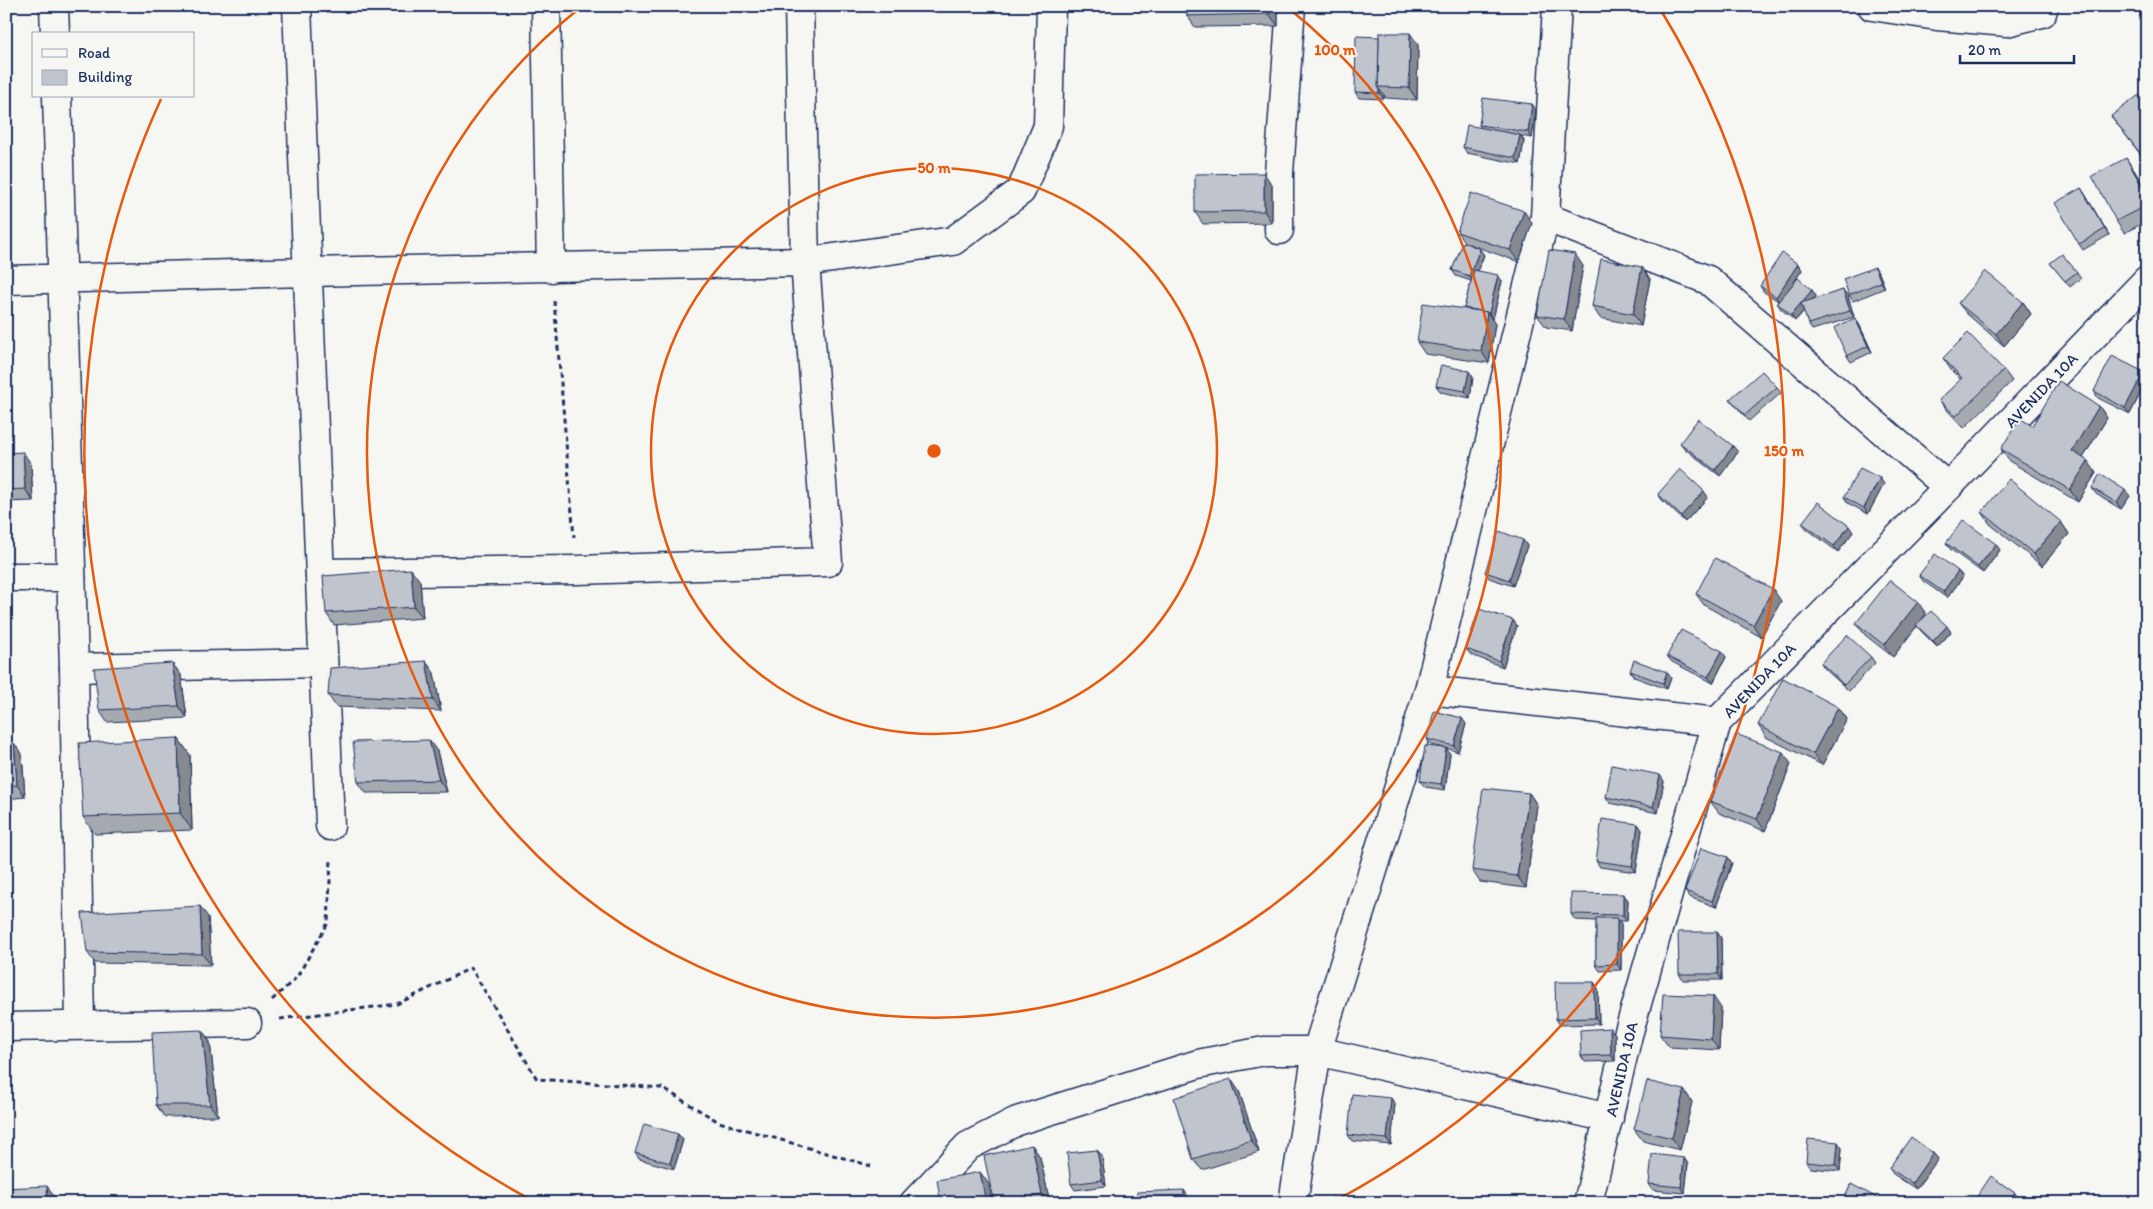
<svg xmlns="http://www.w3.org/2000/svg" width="2153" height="1209" font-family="Itim,sans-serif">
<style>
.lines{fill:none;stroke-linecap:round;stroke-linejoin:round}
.minor-casing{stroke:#1b2f5e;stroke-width:31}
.path{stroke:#1b2f5e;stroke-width:3;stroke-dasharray:5 4;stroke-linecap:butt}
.minor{stroke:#f6f6f2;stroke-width:28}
.wall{fill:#a5a9b0;stroke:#1b2f5e}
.shaded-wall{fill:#868990;stroke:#1b2f5e}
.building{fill:#c0c4cd;stroke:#1b2f5e}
.ring{fill:none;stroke:#e8590c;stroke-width:2.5}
.labels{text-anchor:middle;stroke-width:4;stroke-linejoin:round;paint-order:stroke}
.street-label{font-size:16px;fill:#1b2f5e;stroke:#f6f6f2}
.centre{fill:#e8590c;stroke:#f6f6f2;stroke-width:2.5}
.ring-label{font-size:15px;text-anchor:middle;font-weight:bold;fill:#e8590c;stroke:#f6f6f2;stroke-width:4;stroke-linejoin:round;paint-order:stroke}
</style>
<rect width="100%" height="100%" fill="#f6f6f2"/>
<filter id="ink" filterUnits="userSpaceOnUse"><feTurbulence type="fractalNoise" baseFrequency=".02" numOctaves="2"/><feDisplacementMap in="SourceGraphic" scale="10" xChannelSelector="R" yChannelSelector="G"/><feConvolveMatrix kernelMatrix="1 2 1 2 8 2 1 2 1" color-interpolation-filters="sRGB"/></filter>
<g filter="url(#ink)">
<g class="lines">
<g class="minor-casing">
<g id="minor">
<polyline points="54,6 55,34"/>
<polyline points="297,6 330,826"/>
<polyline points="546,6 551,268"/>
<polyline points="1872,6 1937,16 2007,22 2042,13 2044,6"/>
<polyline points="57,96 74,668 80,1025"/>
<polyline points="1545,217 1708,280 1948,487"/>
<polyline points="1279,230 1279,173 1291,6"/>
<polyline points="6,280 308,272 805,262 953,241 1021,191 1048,126 1051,6"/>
<polyline points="320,573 577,570 828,562 805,262 799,6"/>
<polyline points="6,577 71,577"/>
<polyline points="74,668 323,663"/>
<polyline points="1429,690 1717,722"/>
<polyline points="6,1027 247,1023"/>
<polyline points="914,1203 968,1146 1017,1121 1198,1064 1264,1051 1317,1051 1609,1118"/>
<polyline points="1293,1203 1317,1051 1429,690 1545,217 1557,6"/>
<polyline points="1588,1203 1628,1035 1717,722 1948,487 2147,280"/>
</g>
</g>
<g class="path">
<polyline points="554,301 574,537"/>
<polyline points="272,1000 297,977 328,923 331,859"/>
<polyline points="280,1019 397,1004 471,968 537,1079 662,1088 719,1122 871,1166"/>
</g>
<use href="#minor" class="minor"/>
</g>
<g class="wall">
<polygon points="1187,6 1278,6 1278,26 1195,27 1187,16"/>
<polygon points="1418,45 1417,100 1386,98 1384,95 1384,99 1359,98 1355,92"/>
<polygon points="1532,104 1536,110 1532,138 1521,136 1524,141 1520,164 1467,153 1463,147 1481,128 1479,125"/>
<polygon points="2147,105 2147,163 2111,116"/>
<polygon points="2134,170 2147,192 2147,221 2124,233 2116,221"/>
<polygon points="1272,185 1272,223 1203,224 1195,212"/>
<polygon points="2081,188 2109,235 2083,250 2079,244"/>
<polygon points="1532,223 1519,262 1469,244 1484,255 1478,271 1502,281 1493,319 1491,319 1495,324 1489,363 1425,354 1417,342 1465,309 1464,308 1471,281 1456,276 1452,270 1465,243 1457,232"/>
<polygon points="2050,263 2077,272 2081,278 2070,287"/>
<polygon points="1798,264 1802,270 1792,285 1812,290 1816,296 1813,300 1843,290 1848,296 1854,317 1812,330 1808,324 1804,311 1795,321 1781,309 1777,303 1778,301 1764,292 1760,286"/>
<polygon points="1583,266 1572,331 1546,327 1537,315"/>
<polygon points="1642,267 1650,279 1641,326 1600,318 1592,306"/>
<polygon points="1875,267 1879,273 1885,288 1853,301 1849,295"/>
<polygon points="2023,302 2031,314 2004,346 1967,314 1958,303"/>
<polygon points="1859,324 1872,352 1851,362 1847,356"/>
<polygon points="1943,358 2004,370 2012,381 1964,428 1948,411 1939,400 1961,380 1951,370"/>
<polygon points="1473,377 1470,398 1441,392 1436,386"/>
<polygon points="2147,377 2147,380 2130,414 2098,398 2094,391"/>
<polygon points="1777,387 1781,393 1749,421 1735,405 1730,399"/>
<polygon points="2099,406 2107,418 2083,458 2096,473 2078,502 2009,461 2001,449 2032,426"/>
<polygon points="1680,443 1738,452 1720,476 1685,449"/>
<polygon points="6,453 31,464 33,501 6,502"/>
<polygon points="1884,484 1868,514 1848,503 1844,497"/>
<polygon points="2092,488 2130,496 2121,509 2096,494"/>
<polygon points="1658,494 1708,497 1685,522 1662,500"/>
<polygon points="1982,512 2061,522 2069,534 2042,566 1990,524"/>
<polygon points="1802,523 1853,532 1838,552 1807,529"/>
<polygon points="1523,540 1527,546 1513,586 1489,578 1485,572"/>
<polygon points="1946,543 2000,550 1983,573 1950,549"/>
<polygon points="1958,571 1963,577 1947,598 1923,581 1919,575"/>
<polygon points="420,581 423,618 334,625 326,613"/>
<polygon points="1696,594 1781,601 1761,637 1704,605"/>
<polygon points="1926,614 1922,619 1951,632 1937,647 1921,631 1917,626 1893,657 1865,635 1856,623"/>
<polygon points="1513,620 1517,626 1503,667 1471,655 1466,649"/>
<polygon points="1667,656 1726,657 1713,683 1672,662"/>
<polygon points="1871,657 1875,663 1849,691 1825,669 1821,663"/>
<polygon points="172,663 181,675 187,718 107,722 99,710"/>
<polygon points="1630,671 1671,678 1667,689 1634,677"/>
<polygon points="434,673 441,711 336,707 328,695"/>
<polygon points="1838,707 1847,719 1822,765 1766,737 1758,725"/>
<polygon points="1466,724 1458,752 1446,748 1450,754 1445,790 1425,787 1420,781 1445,748 1431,745 1427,739"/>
<polygon points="178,738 190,755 192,830 95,834 83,817"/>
<polygon points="6,744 22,754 25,797 6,799"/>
<polygon points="437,751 447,792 366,793 358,782"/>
<polygon points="1791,764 1765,831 1719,813 1710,801"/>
<polygon points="1664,781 1658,813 1610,803 1606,797"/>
<polygon points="1529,793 1537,805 1526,888 1480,882 1472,870"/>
<polygon points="1638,824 1642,830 1636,872 1600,867 1596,861"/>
<polygon points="1732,863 1716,907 1689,897 1685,891"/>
<polygon points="1623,894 1628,900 1627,921 1619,921 1621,924 1621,970 1600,971 1596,965 1596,921 1575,920 1571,914"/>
<polygon points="208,917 211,965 95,963 87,952"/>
<polygon points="1717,932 1721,938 1722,980 1683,980 1679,974"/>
<polygon points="1598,988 1599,1024 1560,1025 1556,1019"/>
<polygon points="1721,1008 1719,1050 1669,1047 1660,1035"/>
<polygon points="1610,1028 1615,1034 1615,1061 1585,1062 1581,1056"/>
<polygon points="202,1030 210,1042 218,1116 165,1117 156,1105"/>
<polygon points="1684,1090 1692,1102 1680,1150 1643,1141 1634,1129"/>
<polygon points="1239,1091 1259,1152 1202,1170 1193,1159"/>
<polygon points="1395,1104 1391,1145 1352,1141 1348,1135"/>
<polygon points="678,1134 683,1140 674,1169 639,1159 635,1153"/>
<polygon points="1032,1145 1040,1157 1050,1203 994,1203"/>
<polygon points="1842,1148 1840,1171 1811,1168 1806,1162"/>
<polygon points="1097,1150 1102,1156 1106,1186 1075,1190 1071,1184"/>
<polygon points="1933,1153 1938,1159 1916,1189 1893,1174 1889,1168"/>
<polygon points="1684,1158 1688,1164 1685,1193 1653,1190 1649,1184"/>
</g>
<g class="shaded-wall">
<polygon points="1269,6 1278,6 1278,26 1269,14"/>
<polygon points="1410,33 1418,45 1417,100 1409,88"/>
<polygon points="1379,89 1384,95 1384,99 1379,93"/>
<polygon points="1532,104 1536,110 1532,138 1528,132"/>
<polygon points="1520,135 1524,141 1520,164 1515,158"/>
<polygon points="2126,158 2134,170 2147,192 2147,195"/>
<polygon points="1264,173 1272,185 1272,223 1264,211"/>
<polygon points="2081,188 2085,194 2109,235 2105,229"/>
<polygon points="1524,211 1532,223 1519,262 1510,250"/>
<polygon points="1480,249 1484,255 1473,282 1469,276"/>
<polygon points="1575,254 1583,266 1572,331 1564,319"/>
<polygon points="1798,264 1802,270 1780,303 1776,297"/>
<polygon points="1642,267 1650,279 1641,326 1633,314"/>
<polygon points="1875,267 1879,273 1885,288 1881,282"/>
<polygon points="1498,275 1502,281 1493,319 1489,313"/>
<polygon points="1812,290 1816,296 1795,321 1791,315"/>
<polygon points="1843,290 1848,296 1854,317 1850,311"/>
<polygon points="2023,302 2031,314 2004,346 1996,334"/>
<polygon points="1487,312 1495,324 1489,363 1481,351"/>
<polygon points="1855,318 1859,324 1872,352 1868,346"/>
<polygon points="1469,371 1473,377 1470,398 1465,391"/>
<polygon points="2144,372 2147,377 2147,380 2130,414 2125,408"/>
<polygon points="2099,406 2107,418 2080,463 2072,451"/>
<polygon points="1733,446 1738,452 1720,476 1715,470"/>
<polygon points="23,452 31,464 33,501 25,489"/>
<polygon points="2088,461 2096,473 2078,502 2070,490"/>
<polygon points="1880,478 1884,484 1868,514 1864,508"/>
<polygon points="2125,490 2130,496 2121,509 2117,503"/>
<polygon points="1704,491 1708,497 1685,522 1681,516"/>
<polygon points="2061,522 2069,534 2042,566 2034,554"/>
<polygon points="1849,526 1853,532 1838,552 1834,546"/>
<polygon points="1523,540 1527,546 1513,586 1509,580"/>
<polygon points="1996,544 2000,550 1983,573 1978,567"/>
<polygon points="411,569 420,581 423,618 414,607"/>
<polygon points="1958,571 1963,577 1947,598 1943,592"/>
<polygon points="1773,589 1781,601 1761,637 1753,625"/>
<polygon points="1918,602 1926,614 1893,657 1884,645"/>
<polygon points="1513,620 1517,626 1503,667 1499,661"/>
<polygon points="1947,626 1951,632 1937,647 1933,641"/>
<polygon points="1722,651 1726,657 1713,683 1708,677"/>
<polygon points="426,661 434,673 441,711 433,700"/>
<polygon points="172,663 181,675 187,718 179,706"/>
<polygon points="1667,672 1671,678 1667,689 1663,683"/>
<polygon points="1838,707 1847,719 1822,765 1813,754"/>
<polygon points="1462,718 1466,724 1458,752 1454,746"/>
<polygon points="178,738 190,755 192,830 180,813"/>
<polygon points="429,740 437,751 447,792 439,780"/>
<polygon points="14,743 22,754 25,797 17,785"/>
<polygon points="1446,748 1450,754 1445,790 1441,784"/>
<polygon points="1783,752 1791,764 1765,831 1757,819"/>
<polygon points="1660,775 1664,781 1658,813 1653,807"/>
<polygon points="1529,793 1537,805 1526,888 1517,876"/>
<polygon points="1638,824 1642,830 1636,872 1632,866"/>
<polygon points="1728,857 1732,863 1716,907 1712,901"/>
<polygon points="1623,894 1628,900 1627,921 1623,915"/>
<polygon points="200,906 208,917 211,965 202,954"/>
<polygon points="1617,918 1621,924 1621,970 1617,964"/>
<polygon points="1717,932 1721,938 1722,980 1718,974"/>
<polygon points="1594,982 1598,988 1599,1024 1595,1018"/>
<polygon points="1713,996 1721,1008 1719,1050 1711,1039"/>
<polygon points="1610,1028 1615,1034 1615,1061 1611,1055"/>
<polygon points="202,1030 210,1042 218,1116 210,1105"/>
<polygon points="1231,1079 1239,1091 1259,1152 1251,1140"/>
<polygon points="1684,1090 1692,1102 1680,1150 1672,1138"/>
<polygon points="1391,1098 1395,1104 1391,1145 1387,1139"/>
<polygon points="678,1134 683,1140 674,1169 670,1163"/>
<polygon points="1838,1142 1842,1148 1840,1171 1836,1165"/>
<polygon points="1032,1145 1040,1157 1050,1203 1048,1203 1042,1195"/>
<polygon points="1097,1150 1102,1156 1106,1186 1102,1180"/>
<polygon points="1933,1153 1938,1159 1916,1189 1912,1183"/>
<polygon points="1684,1158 1688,1164 1685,1193 1681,1187"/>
<polygon points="980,1172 989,1184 992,1203 986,1203"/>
<polygon points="47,1186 55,1198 55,1203 48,1203"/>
<polygon points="1184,1190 1188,1196 1188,1203 1184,1203"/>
<polygon points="2015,1193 2019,1199 2016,1203 2007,1203"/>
</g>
<g class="building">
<polygon points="1187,6 1269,6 1269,14 1187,16"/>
<polygon points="1379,33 1410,33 1409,88 1378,87"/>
<polygon points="1356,36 1379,37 1378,87 1379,89 1379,93 1355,92"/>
<polygon points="2139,95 2147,105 2147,162 2111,116"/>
<polygon points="1483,98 1532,104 1528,132 1479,125"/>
<polygon points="1467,125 1520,135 1515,158 1463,147"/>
<polygon points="2126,158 2147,195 2147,205 2116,221 2092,176"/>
<polygon points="1264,173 1264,211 1195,212 1195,174"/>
<polygon points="2081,188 2105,229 2079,244 2055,203"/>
<polygon points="1471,193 1524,211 1510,250 1457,232"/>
<polygon points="1463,242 1480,249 1469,276 1452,270"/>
<polygon points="1549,250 1575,254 1564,319 1537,315"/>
<polygon points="1782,253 1798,264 1776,297 1760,286"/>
<polygon points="2062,254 2077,272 2065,281 2050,263"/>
<polygon points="1601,259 1642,267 1633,314 1592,306"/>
<polygon points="1875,267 1881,282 1849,295 1843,279"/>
<polygon points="1474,270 1498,275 1489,313 1487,313 1487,312 1464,308"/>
<polygon points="1985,271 2023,302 1996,334 1958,303"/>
<polygon points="1798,278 1812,290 1791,315 1777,303"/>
<polygon points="1843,290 1850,311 1808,324 1801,303"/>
<polygon points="1423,303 1487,312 1481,351 1417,342"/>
<polygon points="1855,318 1868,346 1847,356 1834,328"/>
<polygon points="1968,333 2004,370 1956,416 1939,400 1962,378 1943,358"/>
<polygon points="2112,356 2144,372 2125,408 2094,391"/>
<polygon points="1441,365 1469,371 1465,391 1436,386"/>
<polygon points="1762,371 1777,387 1745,415 1730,399"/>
<polygon points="2059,381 2099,406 2072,451 2088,461 2070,490 2001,449 2020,418 2032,426"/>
<polygon points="1698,419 1733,446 1715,470 1680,443"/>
<polygon points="23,452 25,489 6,490 6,453"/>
<polygon points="1860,468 1880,478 1864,508 1844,497"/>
<polygon points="1680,469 1704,491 1681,516 1658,494"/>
<polygon points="2100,474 2125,490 2117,503 2092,488"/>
<polygon points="2009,479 2061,522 2034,554 1982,512"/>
<polygon points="1818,502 1849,526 1834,546 1802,523"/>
<polygon points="1963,520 1996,544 1978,567 1946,543"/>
<polygon points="1499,531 1523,540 1509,580 1485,572"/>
<polygon points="1935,554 1958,571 1943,592 1919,575"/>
<polygon points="1715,558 1773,589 1753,625 1696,594"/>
<polygon points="411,569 414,607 326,613 323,576"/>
<polygon points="1890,580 1918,602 1884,645 1856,623"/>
<polygon points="1479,609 1513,620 1499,661 1466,649"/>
<polygon points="1931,611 1947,626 1933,641 1916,625"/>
<polygon points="1681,630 1722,651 1708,677 1667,656"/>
<polygon points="1847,635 1871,657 1844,685 1821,663"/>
<polygon points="1634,660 1667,672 1663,683 1630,671"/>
<polygon points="426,661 433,700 328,695 330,668"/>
<polygon points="172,663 179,706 99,710 94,668"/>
<polygon points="1783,678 1838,707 1813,754 1758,725"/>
<polygon points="1434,711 1462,718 1454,746 1427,739"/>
<polygon points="1736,734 1783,752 1757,819 1710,801"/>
<polygon points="178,738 180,813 83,817 79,743"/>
<polygon points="429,740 439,780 358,782 353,742"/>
<polygon points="14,743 17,785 6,786 6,744"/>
<polygon points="1425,746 1446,748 1441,784 1420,781"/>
<polygon points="1612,765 1660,775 1653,807 1606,797"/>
<polygon points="1483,788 1529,793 1517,876 1472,870"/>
<polygon points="1602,819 1638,824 1632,866 1596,861"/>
<polygon points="1701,848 1728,857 1712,901 1685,891"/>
<polygon points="1571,893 1623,894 1623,915 1571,914"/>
<polygon points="200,906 202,954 87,952 82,913"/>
<polygon points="1596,918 1617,918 1617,964 1596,965"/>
<polygon points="1678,932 1717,932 1718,974 1679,974"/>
<polygon points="1555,982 1594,982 1595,1018 1556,1019"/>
<polygon points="1663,994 1713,996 1711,1039 1660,1035"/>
<polygon points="1610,1028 1611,1055 1581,1056 1580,1030"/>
<polygon points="202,1030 210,1105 156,1105 152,1032"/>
<polygon points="1231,1079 1251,1140 1193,1159 1174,1098"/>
<polygon points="1647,1081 1684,1090 1672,1138 1634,1129"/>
<polygon points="1352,1094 1391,1098 1387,1139 1348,1135"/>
<polygon points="644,1124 678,1134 670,1163 635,1153"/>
<polygon points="1911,1137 1933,1153 1912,1183 1889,1168"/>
<polygon points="1808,1139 1838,1142 1836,1165 1806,1162"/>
<polygon points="1032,1145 1042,1195 1004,1203 994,1203 984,1156"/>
<polygon points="1097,1150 1102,1180 1071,1184 1067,1153"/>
<polygon points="1652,1154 1684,1158 1681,1187 1649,1184"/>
<polygon points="980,1172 986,1203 941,1203 937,1180"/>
<polygon points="1991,1176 2015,1193 2007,1203 1983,1203 1976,1198"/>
<polygon points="1851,1184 1883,1201 1882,1203 1842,1203"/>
<polygon points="47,1186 48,1203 6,1203 6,1188"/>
<polygon points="1184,1190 1184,1203 1137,1203 1137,1192"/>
<polygon points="1332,1198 1363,1203 1331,1203"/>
</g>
</g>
<g class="ring">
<circle cx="934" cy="451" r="283"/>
<path d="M1287 7A567 567 0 1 1 581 7"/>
<path d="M535 1202A850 850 0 0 1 161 99M1659 7A850 850 0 0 1 1333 1202"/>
</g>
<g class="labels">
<g class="street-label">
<text transform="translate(2041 390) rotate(-46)" y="6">AVENIDA 10A</text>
<text transform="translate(1759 680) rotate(-46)" y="6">AVENIDA 10A</text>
<text transform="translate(1621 1069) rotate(-77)" y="6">AVENIDA 10A</text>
</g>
</g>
<circle cx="934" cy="451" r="8" class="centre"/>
<g class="ring-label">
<text x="1335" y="55">100 m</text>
<text x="934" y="173">50 m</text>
<text x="1784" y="456">150 m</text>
</g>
<rect width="2153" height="1209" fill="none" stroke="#f6f6f2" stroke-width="25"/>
<rect x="12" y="12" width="2128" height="1184" fill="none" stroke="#1b2f5e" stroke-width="2" filter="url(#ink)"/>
<rect x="32" y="32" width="162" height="65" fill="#f6f6f2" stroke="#9ea6b7"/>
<rect x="42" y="49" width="25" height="8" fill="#f6f6f2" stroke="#9ea6b7"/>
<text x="78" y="58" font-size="15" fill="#1b2f5e">Road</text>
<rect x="42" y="70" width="25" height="15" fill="#c0c4cd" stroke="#9ea6b7"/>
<text x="78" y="82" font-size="15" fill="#1b2f5e">Building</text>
<path d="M1960 55v8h114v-8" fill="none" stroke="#1b2f5e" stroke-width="2.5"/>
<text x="1968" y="55" font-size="15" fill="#1b2f5e" stroke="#f6f6f2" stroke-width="4" paint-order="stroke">20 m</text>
</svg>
